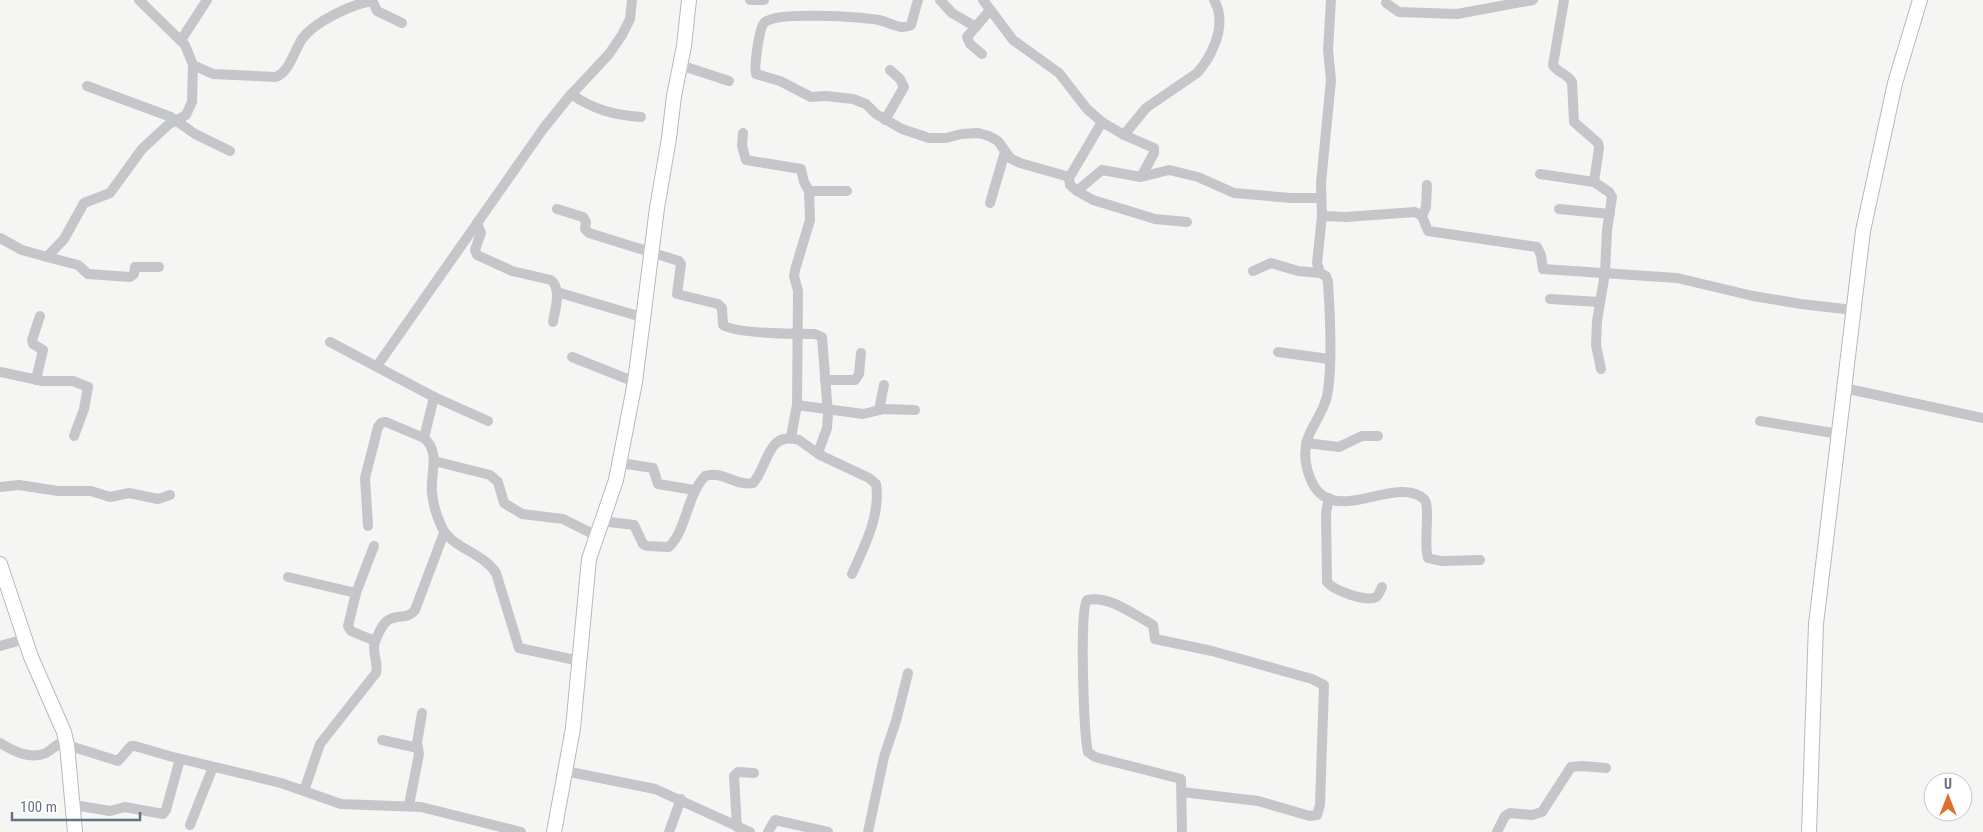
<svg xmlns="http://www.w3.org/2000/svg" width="1983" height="832" font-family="'Roboto Condensed',sans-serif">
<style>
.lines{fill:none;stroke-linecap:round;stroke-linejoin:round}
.secondary-casing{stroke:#b6b9be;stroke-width:16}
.street{stroke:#c4c6ca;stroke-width:10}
.secondary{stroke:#fff;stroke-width:14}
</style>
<rect width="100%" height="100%" fill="#f5f6f3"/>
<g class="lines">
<g class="secondary-casing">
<g id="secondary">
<polyline points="0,564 31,657 64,732 67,745 75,832"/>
<polyline points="554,832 573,728 589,559 616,480 635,382 657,208 669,138 674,96 684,46 689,0"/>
<polyline points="1809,832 1816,624 1863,231 1895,83 1920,0"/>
</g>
</g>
<g class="street">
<polyline points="372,0 377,11 402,23"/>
<polyline points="750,0 764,0"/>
<path d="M918,0L911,25C901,31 889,22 879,20C860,17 778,11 765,22C759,27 754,66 756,74L780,81L811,97L826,96L853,99L866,104L876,114L902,129L929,138H946L961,134L978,133L989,136L998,141L1010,158L1020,163L1066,176L1069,178L1070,185L1077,191L1102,170L1141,177"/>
<polyline points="940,0 952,13 976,27"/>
<polyline points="983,0 1013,40 1059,73 1087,109 1102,122 1124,135 1154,148 1154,153 1141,177 1169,170 1198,177 1234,193 1291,198 1321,198"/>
<polyline points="1331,0 1328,50 1331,80 1321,183 1322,216 1346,217 1415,212 1422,216 1428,231 1537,247 1541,255 1543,269 1677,278 1753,296 1801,304 1853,310"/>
<path d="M1564,0L1553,65C1557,73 1567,73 1572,82L1574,122L1598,143L1599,148L1594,182L1609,192L1612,197L1607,230L1605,273L1597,321L1596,345L1601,369"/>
<polyline points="1386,3 1399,12 1457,14 1533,0"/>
<polyline points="181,40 207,0"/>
<polyline points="982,54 970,44 967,37 990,10"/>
<path d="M193,65L213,74L276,77C290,71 294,51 302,39C314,22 352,4 372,1"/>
<polyline points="680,65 729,81"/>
<polyline points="87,86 171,117 195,134 230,151"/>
<path d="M571,94C594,110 614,115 641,117"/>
<polyline points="885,120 904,87 900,79 890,70"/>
<polyline points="743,133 742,146 746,160 801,169 804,182 809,191 810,220 795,270 794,276 798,291 797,405 791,437"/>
<path d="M1124,135L1146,108L1197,73C1210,59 1222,34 1219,15C1219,9 1216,5 1214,0"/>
<polyline points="1540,174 1594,182"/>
<polyline points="1069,178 1102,122"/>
<polyline points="809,191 847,191"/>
<polyline points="1077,191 1093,200 1155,219 1187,222"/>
<polyline points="990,203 1005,152"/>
<path d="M557,209L583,217L586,222L585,229L589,233L679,261L681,264L677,294L718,304L722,308L723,325C736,334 797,334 815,334L822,337L828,414L827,428L818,453"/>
<polyline points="1559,209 1610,214"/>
<path d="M1322,216L1317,263L1320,273L1326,276L1328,282C1330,313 1333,367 1327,396C1321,422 1301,433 1306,463C1320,541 1392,471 1424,499C1431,505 1423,545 1428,558L1441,561L1480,560"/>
<polyline points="1422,216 1426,207 1427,185"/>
<path d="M477,223L481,233L475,250L477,255L512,271L551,280C562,289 555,310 553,322"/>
<polyline points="0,238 22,250 47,257 64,239 84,203 110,193 142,149 168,125 186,115 192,102 193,65 185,45 139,0"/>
<polyline points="47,257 78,265 88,274 130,277 134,274 135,267 159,267"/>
<polyline points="1253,271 1271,263 1298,271 1320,273"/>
<polyline points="557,292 645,318"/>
<polyline points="1550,299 1599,302"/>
<path d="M330,342L434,397L424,438C441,452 430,474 432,493C433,502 436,514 440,523C448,548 482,551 496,573L519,648L580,661"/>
<polyline points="1278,352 1329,359"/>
<polyline points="572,357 635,382"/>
<polyline points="377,366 543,129 568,98 609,54 622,35 630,19 632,0"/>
<polyline points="0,372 43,381 73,381 88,387 84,409 74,436"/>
<polyline points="36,380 43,350 33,344 32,340 40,316"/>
<polyline points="825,380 855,380 859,374 861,353"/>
<polyline points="1844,388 1983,418"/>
<polyline points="434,397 488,421"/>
<polyline points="797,405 863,414 884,409 915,410"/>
<polyline points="879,410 884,385"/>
<polyline points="1760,421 1839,434"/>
<polyline points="1306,443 1339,447 1362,436 1378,436"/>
<polyline points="434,461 490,475 498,482 504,503 522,514 563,519 597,536"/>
<polyline points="620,463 653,468 658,484 694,490"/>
<polyline points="0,487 19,485 58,491 91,491 110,497 129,493 158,499 170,495"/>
<path d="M1329,498L1326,513L1327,582C1333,590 1367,603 1376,597C1379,595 1380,591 1382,587"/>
<path d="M601,521L634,525L643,544L647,546L669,547C687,529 686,497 705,476C722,470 737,487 753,483C768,467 767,430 799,440L820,455L869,478L876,484C881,515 864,547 852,574"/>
<polyline points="368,526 365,478 378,427 381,423 386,422 424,438"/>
<polyline points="374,546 356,593 348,626 351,631 375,641"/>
<polyline points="288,577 356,593"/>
<polyline points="0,646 25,639"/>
<polyline points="382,740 418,748"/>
<path d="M0,743C13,751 30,760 46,753C53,749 58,743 66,740"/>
<polyline points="67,745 118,761 131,746 135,746 169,756 281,783 341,804 421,807 521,832"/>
<polyline points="565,771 655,789 750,832"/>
<path d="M304,791L320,744L376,673C379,662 371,652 375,642C377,636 382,625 387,621C395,614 408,620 415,610L444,533"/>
<polyline points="74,805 110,811 125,807 163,814 166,810 180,759"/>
<polyline points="409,805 419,754 417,743 422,713"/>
<polyline points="190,825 213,767"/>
<polyline points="737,827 734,776 738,772 754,773"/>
<polyline points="669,832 681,799"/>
<polyline points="768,832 775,820 828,832"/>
<polyline points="868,832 884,757 896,721 908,673"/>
<path d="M1182,832L1181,779L1095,757L1088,752C1084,735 1079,610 1087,600C1108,595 1131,613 1148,622L1153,625L1155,639L1212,651L1312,679L1324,685L1320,805L1317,815L1310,816L1258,801L1182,792"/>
<polyline points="1497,832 1505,816 1510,813 1532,815 1542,812 1571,767 1582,766 1606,768"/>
</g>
<use href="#secondary" class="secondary"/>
</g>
<g transform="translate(1948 797)"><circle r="24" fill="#ffffff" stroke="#c2c7cd"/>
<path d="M0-4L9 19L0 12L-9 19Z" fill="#dc702d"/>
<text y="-8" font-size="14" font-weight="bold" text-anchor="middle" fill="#667283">U</text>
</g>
<path d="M12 812v8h128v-8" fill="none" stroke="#667283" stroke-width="2.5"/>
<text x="20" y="812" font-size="15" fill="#667283" stroke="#ffffff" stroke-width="4" paint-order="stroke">100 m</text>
</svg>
